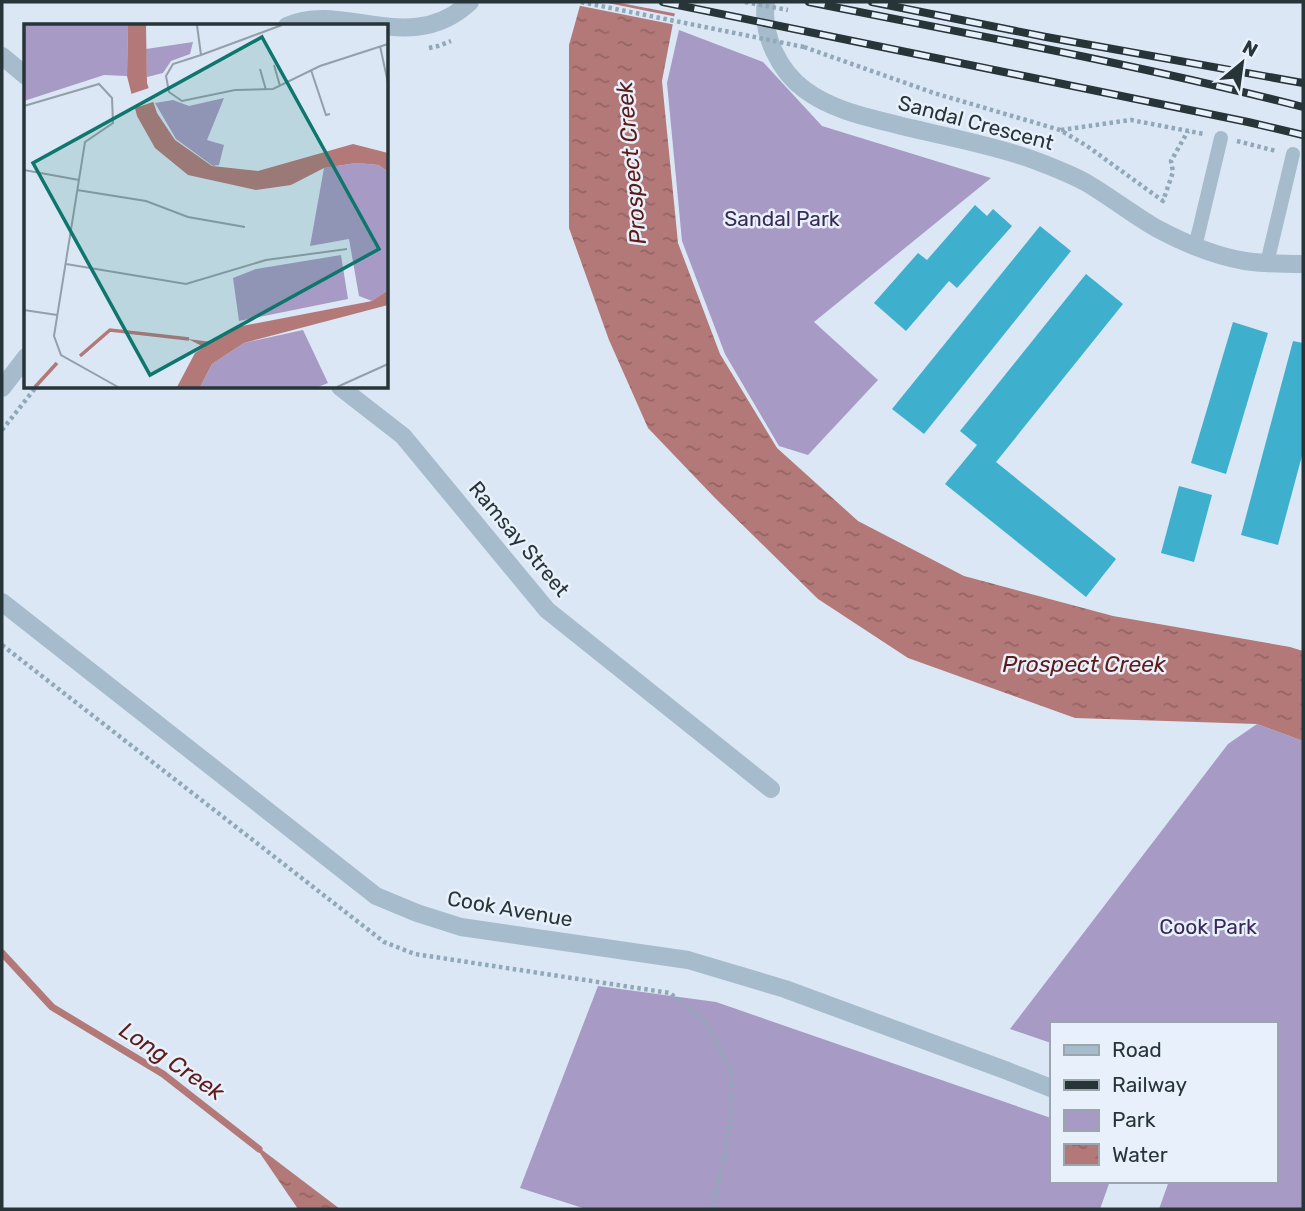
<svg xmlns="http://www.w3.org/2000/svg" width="1305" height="1211" font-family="Rubik,sans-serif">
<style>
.green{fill:#a79ac4}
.water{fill:url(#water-ripples)}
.pier{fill:#dbe7f4}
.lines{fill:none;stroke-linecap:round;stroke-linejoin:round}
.stream{stroke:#b37978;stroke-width:7}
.building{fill:#3eb0ce}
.path{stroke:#90a8b9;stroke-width:4.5;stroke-dasharray:3.5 3.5;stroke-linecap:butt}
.service{stroke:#a6bccd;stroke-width:14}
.minor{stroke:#a6bccd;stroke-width:18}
.tertiary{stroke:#a6bccd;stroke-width:18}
.rail-casing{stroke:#273438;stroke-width:8}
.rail{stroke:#e8f1fb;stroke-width:5;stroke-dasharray:16;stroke-linecap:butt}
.path-bridge{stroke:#90a8b9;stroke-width:4.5;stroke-dasharray:3.5 3.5;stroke-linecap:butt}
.labels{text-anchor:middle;stroke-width:5;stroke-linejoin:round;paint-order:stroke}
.street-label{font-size:21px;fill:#273438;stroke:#e8f1fb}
.park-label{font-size:21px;fill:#392958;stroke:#e8f1fb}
.water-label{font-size:23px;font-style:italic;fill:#5d1c1a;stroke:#e8f1fb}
.inset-river{fill:none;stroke:#b37978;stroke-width:3.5}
.inset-road{fill:none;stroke:#939fa9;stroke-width:2}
.view{fill:#0f766e;fill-opacity:0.15;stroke:#0f766e;stroke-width:3.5}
.inset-edge{fill:none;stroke:#273438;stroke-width:3.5}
</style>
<defs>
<pattern id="water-ripples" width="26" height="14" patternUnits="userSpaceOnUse" patternTransform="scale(1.75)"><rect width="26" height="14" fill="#b37978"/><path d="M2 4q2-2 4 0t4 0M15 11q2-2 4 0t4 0" fill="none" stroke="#926463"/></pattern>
</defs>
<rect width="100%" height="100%" fill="#dbe7f4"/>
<g class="green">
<polygon points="679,30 763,62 822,126 991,178 814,322 878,380 808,455 779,446 725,354 682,241 667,83"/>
<polygon points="1257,724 1303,741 1303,1209 1159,1209 1169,1181 1275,1181 1275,1024 1051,1024 1051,1043 1010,1029 1228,744"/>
<polygon points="598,986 716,1002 1051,1118 1051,1181 1110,1181 1100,1209 586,1209 520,1188"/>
</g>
<g class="water">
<polygon points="581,2 677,2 662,81 678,243 720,354 777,448 858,521 964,576 1113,616 1290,647 1303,651 1303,741 1257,724 1075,718 908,658 818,599 715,498 648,428 609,340 569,228 569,45"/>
<polygon points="253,1143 340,1209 298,1209"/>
</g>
<g class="pier">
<polygon points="577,2 603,2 677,17 676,25 576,5"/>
<polygon points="615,2 680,2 678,14"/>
</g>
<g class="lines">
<polyline class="stream" points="2,953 52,1007 163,1074 259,1149"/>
</g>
<g class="building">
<polygon points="975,205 987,216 993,209 1012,226 957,288 949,281 906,331 874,303 918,253 927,260"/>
<polygon points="1040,226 1071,251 924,434 892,409"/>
<polygon points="1086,274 1123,304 996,462 1116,559 1086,597 945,484 977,445 960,431"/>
<polygon points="1233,322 1268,333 1226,474 1191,463"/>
<polygon points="1293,341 1303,343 1303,452 1278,545 1241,535"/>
<polygon points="1179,486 1212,495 1194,562 1161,553"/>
</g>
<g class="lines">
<g class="path">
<polyline points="804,47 934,93 1060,130 1087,146 1163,201 1173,172 1171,161 1188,131"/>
<polyline points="429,48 438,46 451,41"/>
<polyline points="1061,130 1131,120 1204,134"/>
<polyline points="1237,141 1276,151"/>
<polyline points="2,430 36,387"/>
<polyline points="2,645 384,942 415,954 670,993 707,1024 731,1071 732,1111 722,1167 712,1209"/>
</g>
<g class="service">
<polyline points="1195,247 1221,138"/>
<polyline points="1267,263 1293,154"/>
</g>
<g class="minor">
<path d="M287,26C342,0 411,58 470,2"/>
<polyline points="2,56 26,76"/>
<polyline points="340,387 403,436 547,610 771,789"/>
<polyline points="2,388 26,357"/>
<polyline points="2,602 376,896 417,913 461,927 688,960 785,989 1005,1070 1051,1088"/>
</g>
<path class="tertiary" d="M766,2C761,34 779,71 805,90C832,110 866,117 898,125C942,136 989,144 1031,159C1050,166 1068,173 1085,182C1109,196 1132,214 1156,228C1184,243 1214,256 1245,261C1264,264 1284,264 1303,264"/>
<g class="rail-casing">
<g id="rail">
<polyline points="663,2 1248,122 1303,135"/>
<path d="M809,2C974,35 1140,65 1303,107"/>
<polyline points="872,2 1046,37 1303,83"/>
</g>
</g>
<use href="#rail" class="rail"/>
<g class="path-bridge">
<polyline points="581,2 804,47"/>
<polyline points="745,2 788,10"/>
</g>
</g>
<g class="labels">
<g class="street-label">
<text transform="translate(976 123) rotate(15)" y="7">Sandal Crescent</text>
<text transform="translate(519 539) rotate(50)" y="7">Ramsay Street</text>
<text transform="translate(510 909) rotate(10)" y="7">Cook Avenue</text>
</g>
<g class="park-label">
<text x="782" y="226">Sandal Park</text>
<text x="1208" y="934">Cook Park</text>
</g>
<g class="water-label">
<text transform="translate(631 163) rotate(-95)" y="8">Prospect Creek</text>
<text x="1084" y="672">Prospect Creek</text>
<text transform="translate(172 1061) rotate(34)" y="8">Long Creek</text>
</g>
</g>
<g transform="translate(24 24)">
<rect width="364" height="364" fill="#dbe7f4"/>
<path d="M0,1H104L103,52L80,51L0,77ZM169,18L166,30L147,37L139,49L123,53L122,25ZM200,74L183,116L200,121L195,141L189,142L152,115L131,79L149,76L165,82ZM332,139L355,141L364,148V266L348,277L335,272L325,215L286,222L300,144ZM317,231L324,275L215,297L209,254L232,245ZM279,306L304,359L294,363H176L188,340L220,319Z" fill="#a79ac4"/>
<path d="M104,1H122L123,59L133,89L151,116L188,142L234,147L329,120L364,129V148L355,141L332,139L300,144L267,161L232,166L164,151L131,124L113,92L103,52ZM364,266V281L220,319L188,340L176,363H153L171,329L180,323L164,315L188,318L213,303L348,277Z" fill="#b37978"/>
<path d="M128,63L132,77L108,85L104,71Z" fill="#dbe7f4"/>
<path class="inset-river" d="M56,332L86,306L165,315M11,363L33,339"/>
<path class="inset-road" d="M173,1L177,31L149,40L142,52L145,68L158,77L211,66L249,65L296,42L364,20M356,22L364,59M177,31L258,1M250,41L256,62M236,45L242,66M287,46L302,91L306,90M0,82L75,60L88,74L89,99L61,118L30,312L37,331L94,363M0,146L55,156M53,166L122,177L164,193L221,203M42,240L162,260L242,236L323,225M0,286L33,291M313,363L364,340"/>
<path class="view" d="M238,13L355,225L126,351L9,139Z"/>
<rect width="364" height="364" class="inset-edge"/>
</g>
<rect width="1305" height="1211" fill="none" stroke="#273438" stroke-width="7"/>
<rect x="1050" y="1022" width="228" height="161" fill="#e8f1fb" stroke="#9ba5ad" stroke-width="2"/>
<rect x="1064" y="1045" width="35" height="10" fill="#a6bccd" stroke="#9ba5ad" stroke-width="2"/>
<text x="1112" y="1057" font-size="21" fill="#273438">Road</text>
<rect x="1064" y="1080" width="35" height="10" fill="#273438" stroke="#9ba5ad" stroke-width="2"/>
<text x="1112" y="1092" font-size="21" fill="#273438">Railway</text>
<rect x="1064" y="1110" width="35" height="21" fill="#a79ac4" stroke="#9ba5ad" stroke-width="2"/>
<text x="1112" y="1127" font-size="21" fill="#273438">Park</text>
<rect x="1064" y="1144" width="35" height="21" fill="url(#water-ripples)" stroke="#9ba5ad" stroke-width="2"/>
<text x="1112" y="1162" font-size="21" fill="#273438">Water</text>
<g transform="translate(1242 63) rotate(29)" stroke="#e8f1fb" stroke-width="5" paint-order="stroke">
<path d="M0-5L12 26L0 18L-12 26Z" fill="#273438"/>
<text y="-10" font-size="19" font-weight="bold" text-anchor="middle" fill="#273438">N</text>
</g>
</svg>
